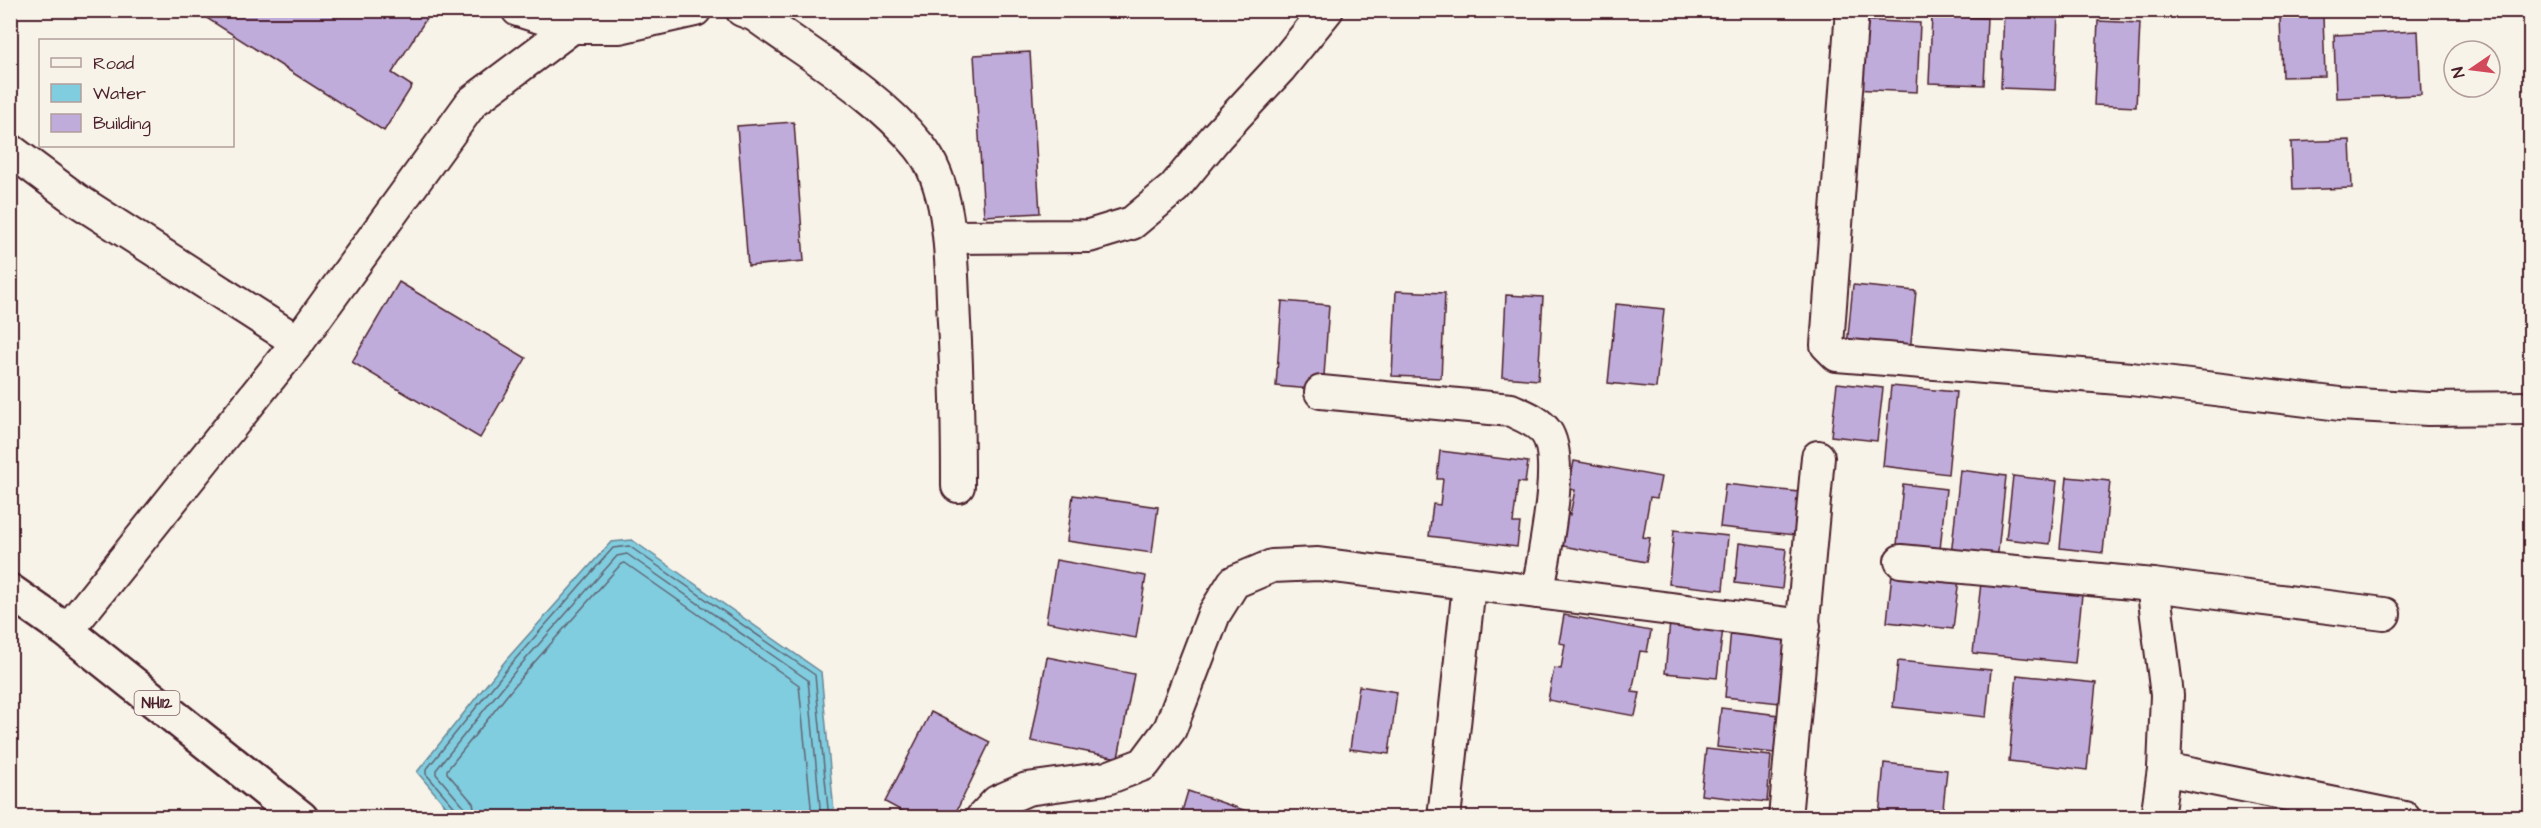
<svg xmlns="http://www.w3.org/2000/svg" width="2541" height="828" font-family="'Architects Daughter',sans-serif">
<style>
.water{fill:#80cddf;stroke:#6a8797;stroke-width:1.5}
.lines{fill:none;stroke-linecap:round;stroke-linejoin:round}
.shore{stroke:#606573;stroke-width:1.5}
.building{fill:#c0acdb;stroke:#4a1f2b;stroke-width:1.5}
.street-casing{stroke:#4a1f2b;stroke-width:36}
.highway-casing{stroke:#4a1f2b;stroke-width:38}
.street{stroke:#f7f3e8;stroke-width:32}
.highway{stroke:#f7f3e8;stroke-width:33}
.labels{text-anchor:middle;stroke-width:5;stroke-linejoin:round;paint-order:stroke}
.shield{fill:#f7f3e8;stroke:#7e5f64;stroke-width:1.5}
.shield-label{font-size:15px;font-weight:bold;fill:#4a1f2b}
</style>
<rect width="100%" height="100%" fill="#f7f3e8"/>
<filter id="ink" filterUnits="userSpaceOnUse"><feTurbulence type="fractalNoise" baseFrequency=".0167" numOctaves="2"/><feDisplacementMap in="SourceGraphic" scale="12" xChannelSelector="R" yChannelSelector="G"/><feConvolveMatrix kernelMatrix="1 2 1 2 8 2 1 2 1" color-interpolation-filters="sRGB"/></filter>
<g filter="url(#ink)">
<polygon class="water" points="632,540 821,672 834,812 830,817 455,817 417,772 506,660 611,542"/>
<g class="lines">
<g class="shore">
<polyline points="459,818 458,811 426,774 426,770 511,664 613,548 629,546 815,675 828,809 826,818"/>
<polyline points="467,818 464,807 436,774 436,770 517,669 617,556 627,554 808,680 820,807 819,818"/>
<polyline points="476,818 473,803 447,773 447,770 524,674 621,564 625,563 799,685 811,806 810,818"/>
</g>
</g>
<g class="building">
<polygon points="194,10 419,10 428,16 392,73 412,86 384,131"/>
<polygon points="2004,10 2058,12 2055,90 2001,88"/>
<polygon points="1932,16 1987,18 1984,85 1929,83"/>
<polygon points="2323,16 2325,76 2282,77 2280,17"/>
<polygon points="1855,20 1920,23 1917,92 1851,89"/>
<polygon points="2098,21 2140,23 2136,107 2094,105"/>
<polygon points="2418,31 2421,95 2336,98 2334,35"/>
<polygon points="1030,52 1040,213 984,216 974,55"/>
<polygon points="794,122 804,261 748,266 737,126"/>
<polygon points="2350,140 2352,188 2293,190 2291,142"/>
<polygon points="399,282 526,358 480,438 352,362"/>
<polygon points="1853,285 1916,291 1910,352 1847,346"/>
<polygon points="1396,291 1445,293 1441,378 1392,376"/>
<polygon points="1506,295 1543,297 1538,380 1502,377"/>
<polygon points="1282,301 1329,305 1323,390 1276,386"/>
<polygon points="1616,304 1664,309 1656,388 1608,383"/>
<polygon points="1837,383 1883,388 1877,441 1831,436"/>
<polygon points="1891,386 1956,392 1948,474 1883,466"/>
<polygon points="1440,451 1528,462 1525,483 1518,482 1513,523 1520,523 1517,547 1429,536 1433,504 1440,505 1443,479 1437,479"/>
<polygon points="1574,461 1661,477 1657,498 1650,497 1643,537 1650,538 1646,562 1558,545 1564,514 1570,515 1575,490 1569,489"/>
<polygon points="1960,470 2006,476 1997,561 1951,556"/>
<polygon points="2013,476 2057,481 2050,544 2006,539"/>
<polygon points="2067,477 2110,481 2103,553 2060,548"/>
<polygon points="1725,484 1799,492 1795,535 1720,527"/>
<polygon points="1903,484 1946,489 1940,550 1897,545"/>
<polygon points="1073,495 1158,507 1152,553 1067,541"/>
<polygon points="1674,530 1728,536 1723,590 1669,584"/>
<polygon points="1739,543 1786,549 1782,589 1735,583"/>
<polygon points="1056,560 1146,576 1136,638 1046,622"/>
<polygon points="1893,563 1960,570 1953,629 1887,622"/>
<polygon points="1982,574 2083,585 2075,663 1973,653"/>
<polygon points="1564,615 1651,631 1647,652 1640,651 1632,692 1640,693 1635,716 1548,700 1554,668 1561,669 1565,644 1559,643"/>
<polygon points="1670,622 1723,628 1717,678 1665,673"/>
<polygon points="1731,629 1787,635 1780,703 1725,697"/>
<polygon points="1047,657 1134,674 1118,758 1031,741"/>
<polygon points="1898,661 1991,670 1986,717 1893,707"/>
<polygon points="2017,675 2096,683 2087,770 2009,761"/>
<polygon points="1359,686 1397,692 1389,754 1350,749"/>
<polygon points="1721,708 1779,715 1775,753 1717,747"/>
<polygon points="931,712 990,742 953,818 915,818 885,802"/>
<polygon points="1706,749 1771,756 1767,802 1701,795"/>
<polygon points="1884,763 1947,770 1942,818 1879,818"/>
<polygon points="1188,791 1267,818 1180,818"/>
</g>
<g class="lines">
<g class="street-casing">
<g id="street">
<polyline points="518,10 572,27 620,27 695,10"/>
<path d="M742,10L755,15C811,56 875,92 919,146C954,188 951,269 954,322C957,377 958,431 958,486"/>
<polyline points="1852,10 1827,345 1837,355 2131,379 2340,404 2428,409 2530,408"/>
<polyline points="10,150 77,200 298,342"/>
<polyline points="950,237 1089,236 1132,223 1174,188 1217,136 1280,68 1327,10"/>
<path d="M1321,392L1511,410C1524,416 1538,421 1546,432C1566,460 1543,557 1538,592"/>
<polyline points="1901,561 2153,585 2384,614"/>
<polyline points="2153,585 2167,695 2164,769 2157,818"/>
<polyline points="67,631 298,342 472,102 572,27"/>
<polyline points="2164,769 2404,818"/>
<polyline points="982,818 997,802 1027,789 1107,778 1144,764 1170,729 1214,614 1234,582 1272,566 1318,564 1804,626"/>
<polyline points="1444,818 1469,585"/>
<polyline points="1785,818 1818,457"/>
</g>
</g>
<g class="highway-casing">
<polyline id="highway" points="10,591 67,631 301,818"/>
</g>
<use href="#street" class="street"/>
<use href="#highway" class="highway"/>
</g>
</g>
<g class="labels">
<rect class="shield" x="134.5" y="691" width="45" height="24" rx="4.5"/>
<g class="shield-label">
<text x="157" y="708">NH112</text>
</g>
</g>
<rect width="2541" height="828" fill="none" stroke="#f7f3e8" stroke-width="36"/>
<rect x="18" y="18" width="2505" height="792" fill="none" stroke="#4a1f2b" stroke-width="2" filter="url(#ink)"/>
<rect x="39" y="39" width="195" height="108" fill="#f7f3e8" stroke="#b29e9c" stroke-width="1.5"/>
<rect x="51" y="58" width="30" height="9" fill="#f7f3e8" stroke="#b29e9c" stroke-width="1.5"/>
<text x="93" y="69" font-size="18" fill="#4a1f2b">Road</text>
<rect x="51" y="84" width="30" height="18" fill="#80cddf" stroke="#b29e9c" stroke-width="1.5"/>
<text x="93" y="99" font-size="18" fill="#4a1f2b">Water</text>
<rect x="51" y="114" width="30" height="18" fill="#c0acdb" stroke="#b29e9c" stroke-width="1.5"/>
<text x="93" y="129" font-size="18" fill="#4a1f2b">Building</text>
<g transform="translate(2472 69) rotate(256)"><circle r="28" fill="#f7f3e8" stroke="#b29e9c" stroke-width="1.5"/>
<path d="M0-4.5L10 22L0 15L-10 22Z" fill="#d1495b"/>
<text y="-9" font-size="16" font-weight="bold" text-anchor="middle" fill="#4a1f2b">N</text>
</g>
</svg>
